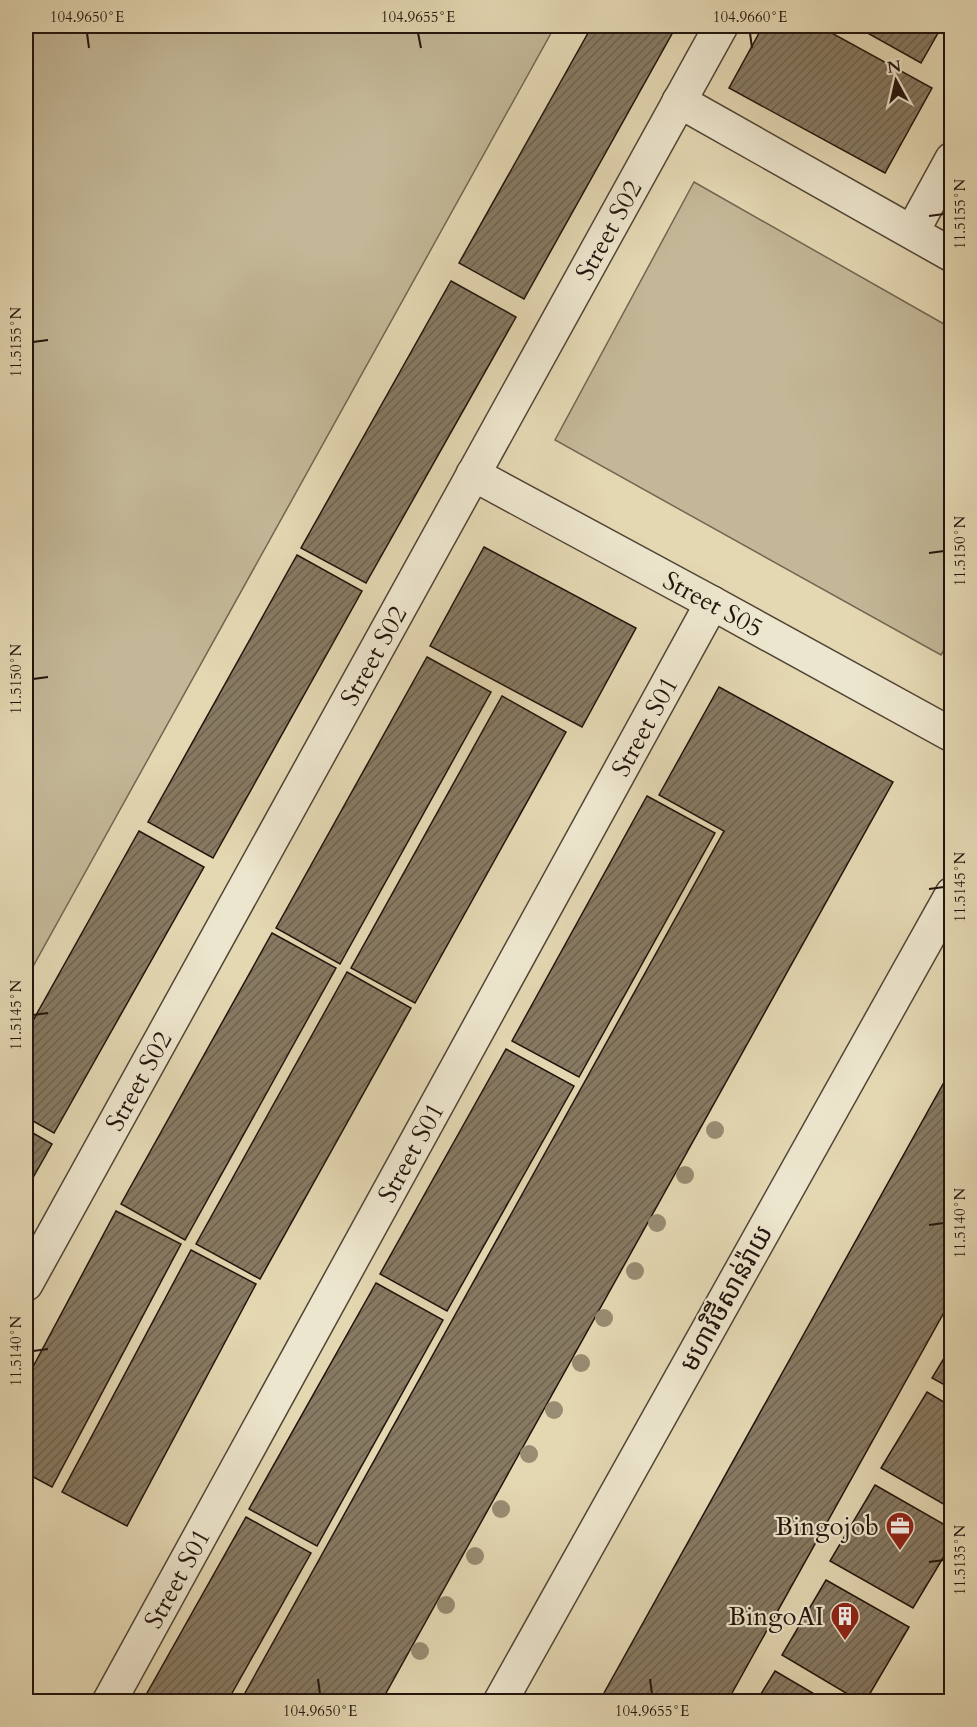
<svg xmlns="http://www.w3.org/2000/svg" width="977" height="1727" font-family="Cardo,'Noto Sans Khmer',serif">
<style>
.grass{fill:#c3b797;stroke:#726652;stroke-width:1.5}
.building{fill:url(#building-hatch);stroke:#22140c;stroke-width:1.5}
.lines{fill:none;stroke-linecap:round;stroke-linejoin:round}
.minor-casing{stroke:#524536;stroke-width:36}
.minor{stroke:#ede6ce;stroke-width:33}
.tree{fill:#988c72}
.ticks{fill:none;stroke:#22140c;stroke-width:2}
.labels{text-anchor:middle;stroke-width:4.5;stroke-linejoin:round;paint-order:stroke}
.street-label{font-size:26px;fill:#22140c;stroke:#ede6ce}
.poi-label{font-size:26px;fill:#22140c;stroke:#ede6ce;text-anchor:end}
.neatline{fill:none;stroke:#22140c;stroke-width:2}
.ticks-label{font-size:15px;text-anchor:middle;fill:#22140c}
</style>
<defs>
<pattern id="building-hatch" width="6" height="6" patternUnits="userSpaceOnUse" patternTransform="scale(1.5)"><rect width="6" height="6" fill="#877a63"/><path d="M-1 1l2-2M0 6l6-6M5 7l2-2" fill="none" stroke="#6e6350"/></pattern>
</defs>
<rect width="100%" height="100%" fill="#e4d8b3"/>
<filter id="stains"><feTurbulence type="fractalNoise" baseFrequency=".00333" numOctaves="4"/><feColorMatrix values="0 0 0 0 .2 0 0 0 0 .09 0 0 0 0 .02 0 0 0 .5 -.17"/></filter>
<radialGradient id="worn" r=".72"><stop offset=".6" stop-color="#630" stop-opacity="0"/><stop offset="1" stop-color="#630" stop-opacity=".3"/></radialGradient>
<g class="grass">
<polygon points="26,26 555,26 26,979"/>
<polygon points="694,182 951,328 952,637 941,655 555,440"/>
</g>
<g class="building">
<polygon points="592,26 661,26 673,32 524,299 459,263"/>
<polygon points="763,26 819,26 932,88 885,173 729,88"/>
<polygon points="855,26 942,26 921,63"/>
<polygon points="451,281 516,317 366,583 301,548"/>
<polygon points="484,547 636,628 582,727 430,646"/>
<polygon points="297,555 362,591 213,858 148,822"/>
<polygon points="427,657 491,692 340,964 276,928"/>
<polygon points="719,687 893,782 381,1702 240,1702 724,831 659,795"/>
<polygon points="502,696 566,732 415,1003 351,968"/>
<polygon points="647,796 715,833 579,1077 512,1041"/>
<polygon points="139,831 204,867 54,1133 26,1117 26,1033"/>
<polygon points="272,933 336,968 185,1240 121,1204"/>
<polygon points="347,972 411,1008 260,1279 196,1244"/>
<polygon points="506,1049 574,1086 447,1311 380,1274"/>
<polygon points="952,1068 952,1298 727,1702 599,1702"/>
<polygon points="26,1129 52,1144 26,1190"/>
<polygon points="116,1211 181,1244 52,1487 26,1473 26,1380"/>
<polygon points="191,1250 256,1284 127,1526 62,1492"/>
<polygon points="376,1283 443,1320 317,1546 249,1509"/>
<polygon points="952,1345 952,1389 932,1378"/>
<polygon points="927,1392 952,1407 952,1509 881,1468"/>
<polygon points="875,1485 952,1529 952,1543 913,1608 830,1561"/>
<polygon points="246,1517 311,1553 227,1702 142,1702"/>
<polygon points="826,1580 909,1627 865,1702 861,1702 782,1655"/>
<polygon points="775,1671 828,1702 756,1702"/>
</g>
<g class="lines">
<g class="minor-casing">
<g id="minor">
<polyline points="679,101 952,255"/>
<polyline points="912,232 952,159"/>
<path id="s1" d="M473,474L712,603L952,735"/>
<path id="s2" d="M26,1284L721,26"/>
<path id="s3" d="M109,1702L712,603"/>
<polyline points="500,1702 952,894"/>
</g>
</g>
<use href="#minor" class="minor"/>
</g>
<g class="tree">
<circle cx="715" cy="1130" r="9"/>
<circle cx="685" cy="1175" r="9"/>
<circle cx="657" cy="1223" r="9"/>
<circle cx="635" cy="1271" r="9"/>
<circle cx="604" cy="1318" r="9"/>
<circle cx="581" cy="1363" r="9"/>
<circle cx="554" cy="1410" r="9"/>
<circle cx="529" cy="1454" r="9"/>
<circle cx="501" cy="1509" r="9"/>
<circle cx="475" cy="1556" r="9"/>
<circle cx="446" cy="1605" r="9"/>
<circle cx="420" cy="1651" r="9"/>
</g>
<path class="ticks" d="M87,33L89,48M418,33L421,48M750,33L752,48M929,216L944,214M33,342L48,340M929,553L944,551M33,679L48,677M929,889L944,887M33,1015L48,1013M929,1225L944,1223M33,1351L48,1349M929,1562L944,1560M318,1679L320,1694M650,1679L652,1694"/>
<defs>
<g id="office-pin" transform="scale(1.5)"><path d="M0 17L-7.5 6A9.5 9.5 0 1 1 7.5 6Z" fill="#8f2418" stroke="#ede6ce"/><path d="M-6-3h4V-5.5h4V-3h4V5H-6ZM-1-4.5V-3h2v-1.5ZM-6 0V1H6V0Z" fill="#fff"/></g>
<g id="building-pin" transform="scale(1.5)"><path d="M0 17L-7.5 6A9.5 9.5 0 1 1 7.5 6Z" fill="#8f2418" stroke="#ede6ce"/><path d="M-4-6H4V6H1V3H-1V6H-4ZM-2.5-4.3h1.7v1.8h-1.7ZM.8-4.3h1.7v1.8H.8ZM-2.5-1h1.7V.8h-1.7ZM.8-1h1.7V.8H.8Z" fill="#fff"/></g>
</defs>
<g fill-rule="evenodd">
<use href="#office-pin" x="900" y="1526"/>
<use href="#building-pin" x="845" y="1616"/>
</g>
<g class="labels">
<g class="street-label">
<text dy="9" stroke="none"><textPath href="#s2" startOffset="1204">Street S02</textPath></text>
<text dy="9" stroke="none"><textPath href="#s1" startOffset="273">Street S05</textPath></text>
<text dy="9" stroke="none"><textPath href="#s2" startOffset="718">Street S02</textPath></text>
<text dy="9" stroke="none"><textPath href="#s3" startOffset="1113">Street S01</textPath></text>
<text dy="9" stroke="none"><textPath href="#s2" startOffset="232">Street S02</textPath></text>
<text dy="9" stroke="none"><textPath href="#s3" startOffset="627">Street S01</textPath></text>
<text transform="translate(726 1298) rotate(-61)" y="9">មហាវិថីសាន់រ៉ាយ</text>
<text dy="9" stroke="none"><textPath href="#s3" startOffset="141">Street S01</textPath></text>
</g>
<g class="poi-label">
<text x="879" y="1535">Bingojob</text>
<text x="824" y="1625">BingoAI</text>
</g>
</g>
<rect width="977" height="1727" fill="none" stroke="#e4d8b3" stroke-width="66"/>
<g transform="translate(896 81) rotate(352)" stroke="#ede6ce" stroke-width="4.5" paint-order="stroke">
<path d="M0-4.5L10 22L0 15L-10 22Z" fill="#22140c"/>
<text y="-9" font-size="16" font-weight="bold" text-anchor="middle" fill="#22140c">N</text>
</g>
<rect x="33" y="33" width="911" height="1661" class="neatline"/>
<g class="ticks-label">
<text x="87" y="22">104.9650°E</text>
<text x="418" y="22">104.9655°E</text>
<text x="750" y="22">104.9660°E</text>
<text transform="translate(960 214) rotate(-90)" y="5">11.5155°N</text>
<text transform="translate(16 342) rotate(-90)" y="5">11.5155°N</text>
<text transform="translate(960 551) rotate(-90)" y="5">11.5150°N</text>
<text transform="translate(16 679) rotate(-90)" y="5">11.5150°N</text>
<text transform="translate(960 887) rotate(-90)" y="5">11.5145°N</text>
<text transform="translate(16 1015) rotate(-90)" y="5">11.5145°N</text>
<text transform="translate(960 1223) rotate(-90)" y="5">11.5140°N</text>
<text transform="translate(16 1351) rotate(-90)" y="5">11.5140°N</text>
<text transform="translate(960 1560) rotate(-90)" y="5">11.5135°N</text>
<text x="320" y="1716">104.9650°E</text>
<text x="652" y="1716">104.9655°E</text>
</g>
<rect width="100%" height="100%" filter="url(#stains)"/>
<rect width="100%" height="100%" fill="url(#worn)"/>
</svg>
